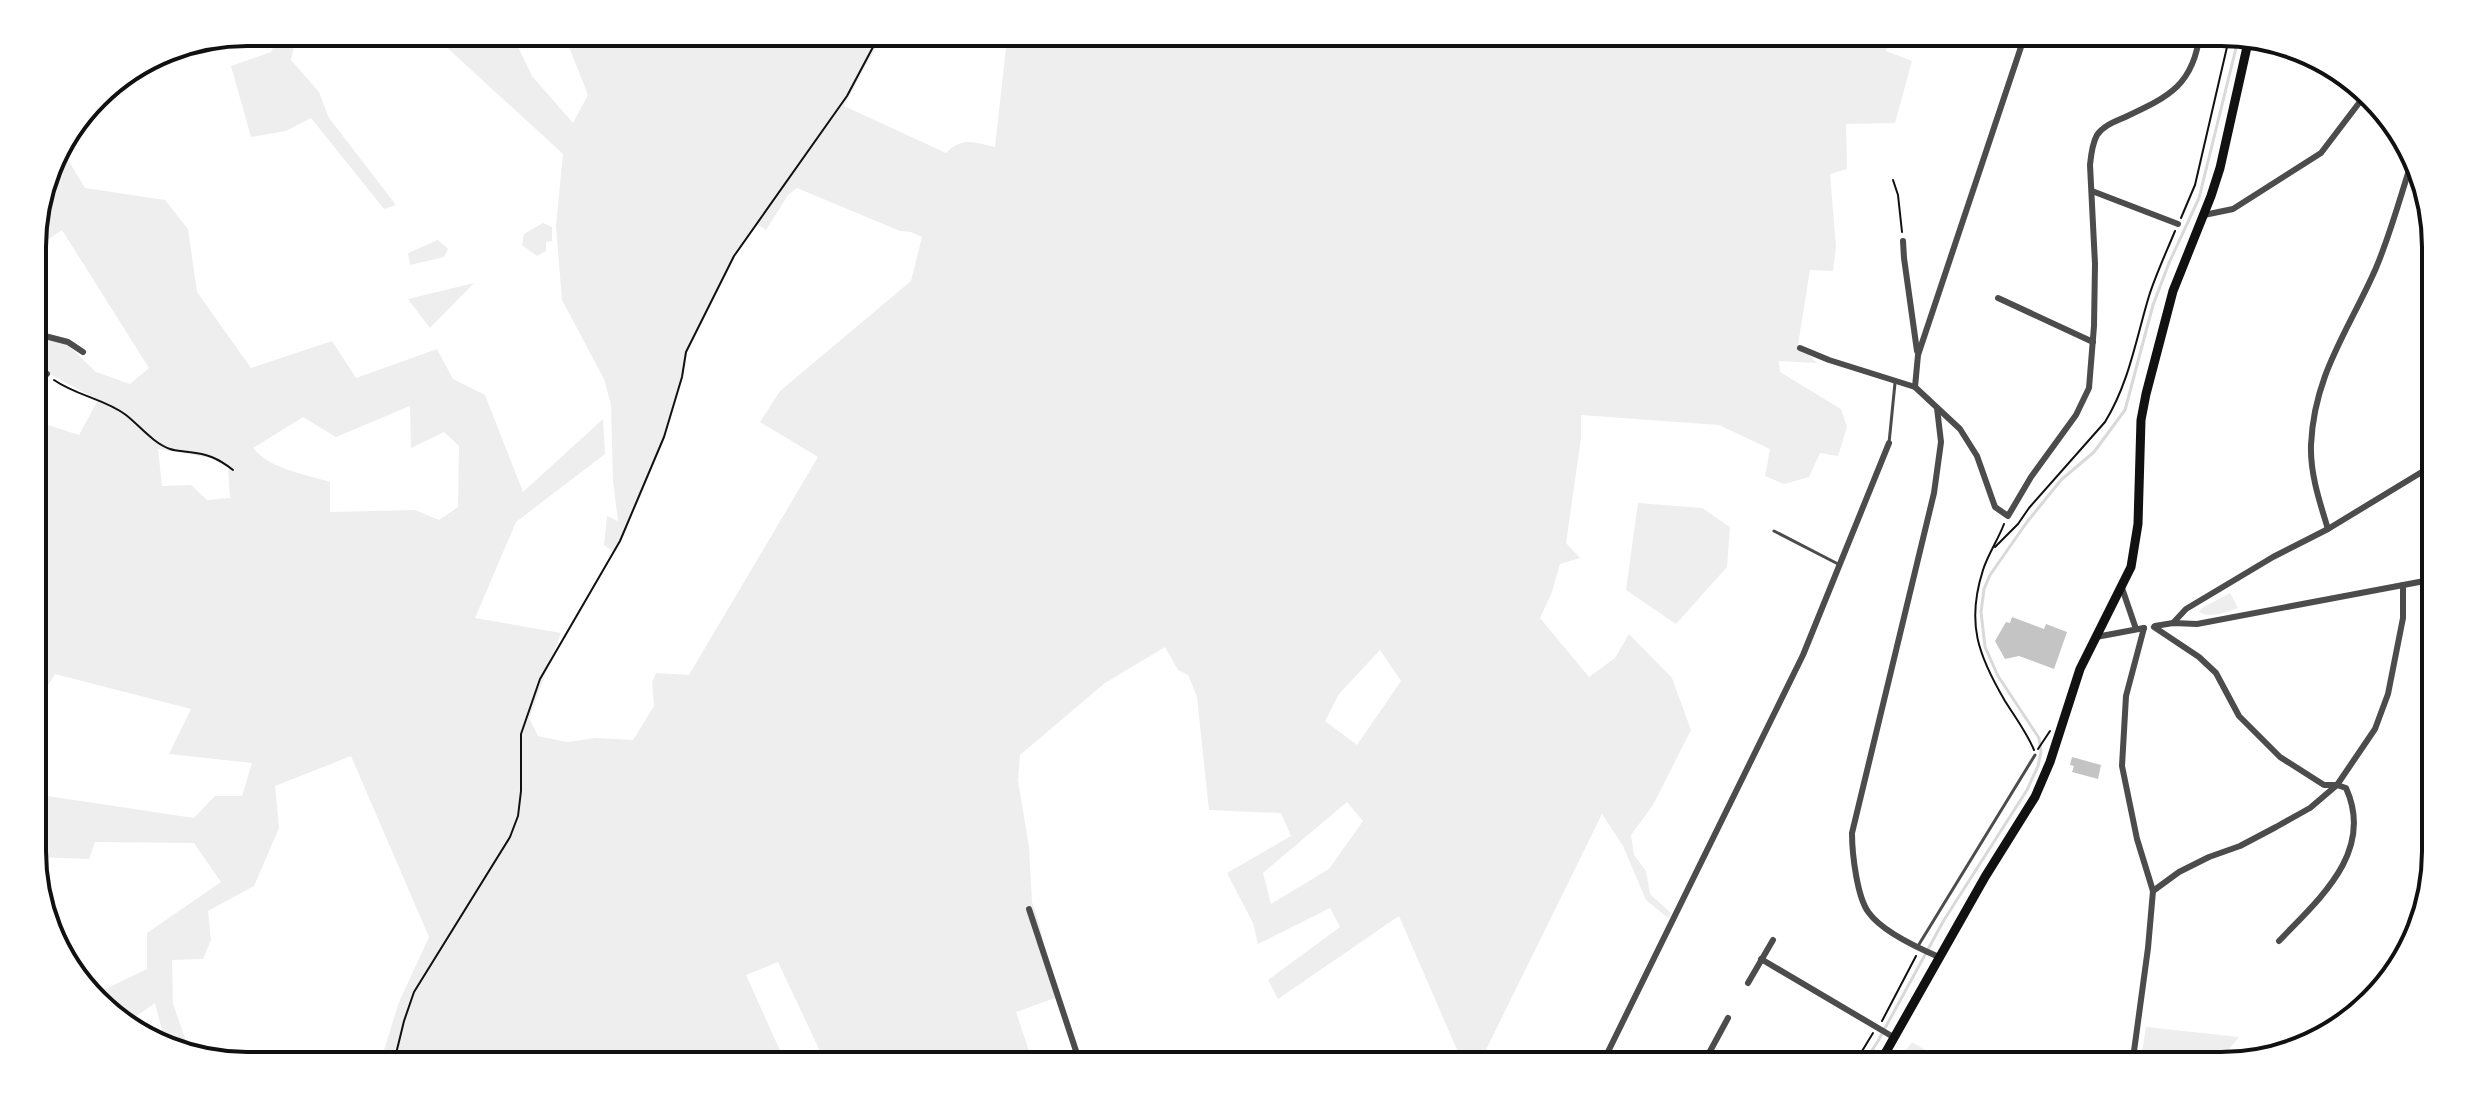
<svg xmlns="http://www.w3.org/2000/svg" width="2468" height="1098" font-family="'Fira Sans Condensed',sans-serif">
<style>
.green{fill:#eee;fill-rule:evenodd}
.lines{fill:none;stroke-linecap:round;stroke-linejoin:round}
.stream{stroke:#d9d9d9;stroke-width:3}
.building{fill:#c4c4c4}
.path{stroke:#111;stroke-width:2}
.service{stroke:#4c4c4c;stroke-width:3}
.minor{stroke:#4c4c4c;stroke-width:6}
.primary{stroke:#111;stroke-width:9}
.rim{fill:none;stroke:#111;stroke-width:4}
</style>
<rect width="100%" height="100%" fill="#fff"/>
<g class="green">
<polygon points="280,32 297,32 291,60 319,92 329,118 396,205 384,209 311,118 286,131 251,137 231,66 271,52"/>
<path d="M412,32H511L532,76L573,123L588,95L563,32H688L708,38L710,32H884L844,106L946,153C963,136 975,143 995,147L1007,38L982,32H1891L1886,51L1912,61L1895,123L1846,124L1847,169L1830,174L1836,247L1833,271L1810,270L1798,345L1817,363L1779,361L1780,372L1841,409L1847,427L1838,456L1820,453L1809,477L1784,484L1765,476L1770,449L1719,425L1581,415V438L1566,543L1580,558L1560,564L1552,592L1540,618L1589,677L1615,658L1629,634L1672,678L1691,730L1653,805L1631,835L1634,855L1646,871L1650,894L1671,913L1668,918L1646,900L1623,846L1602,814L1478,1066H1464L1399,916L1278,999L1268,980L1340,927L1330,908L1258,944L1253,923L1227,873L1291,836L1281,813L1209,810L1197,697L1188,675L1178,670L1165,647L1105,683L1020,755L1018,780L1029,847L1032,902L1040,926L1055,998L1016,1012L1034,1066H827L778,962L746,975L787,1066H379L399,1002L429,937L351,756L275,786L279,828L254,886L208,911L211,940L203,959L172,960L173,1004L191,1055L167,1050L155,1003L128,1022L93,995L147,969V933L221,882L194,843L95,842L89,859L34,857V794L194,818L215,796H242L252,763L169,754L191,709L55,674L34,708L33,420L79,435L98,400L33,365L36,338L68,345L96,372L130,384L149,368L62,230L33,250V233L54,152L59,145L85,188L165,200L188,229L197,292L251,368L332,341L356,378L437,349L453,379L485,395L523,492L603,419L605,454L516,522L475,618L561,633L529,718L538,736L567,742L596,738L633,740L654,706L652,683L656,673L689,675L818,457L760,422L780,391L911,281L922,237L911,232L900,231L797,188L788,195L766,230L757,224L734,256L686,352L682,377L664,437L640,498L614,552L604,545L607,516L618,521L613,481L611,405L604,379L562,300L556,226L563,154L443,44L420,42ZM410,406L411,448L444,432L459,446L458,507L439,520L415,510L330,512V482C305,474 270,469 253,448L303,417L336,437ZM158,449L211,458L228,467L230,498L207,500L191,485L162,486ZM1380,650L1401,681L1357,745L1325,721L1339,694ZM1347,802L1363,821L1329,869L1271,904L1263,873Z"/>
<polygon points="543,223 552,227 552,241 546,242 546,251 537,256 522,245 524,234"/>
<polygon points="438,240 448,249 444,257 410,265 408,253"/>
<polygon points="474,283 430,328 408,299"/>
<polygon points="1638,503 1702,508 1730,527 1727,567 1676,624 1626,590"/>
<path d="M2230,593L2238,608C2227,612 2210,619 2199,612L2202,608Z"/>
<polygon points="2146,1027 2239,1037 2224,1055 2227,1060 2221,1066 2140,1066"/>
<polygon points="1912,1042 1952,1066 1895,1066"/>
</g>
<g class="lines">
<polyline class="stream" points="1862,1066 1878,1041 1944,920 2027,790 2038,766 2041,752 2039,738 1998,676 1985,647 1981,612 1984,589 1990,575 2027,522 2061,480 2094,452 2125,410 2153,305 2169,263 2199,198 2239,36"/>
</g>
<g class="building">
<polygon points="2012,617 2044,629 2046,624 2067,632 2054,669 2019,656 2005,659 1995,641 2006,622 2010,623"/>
<polygon points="2072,757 2101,765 2098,779 2072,772 2074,766 2070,765"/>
</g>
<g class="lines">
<g class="path">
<polyline points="1893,180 1898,195 1902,232"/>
<polyline points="2181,218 2195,185 2230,34"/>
<path d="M54,380C77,396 105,399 126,415C140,426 153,443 170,449C176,451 183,451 189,452C207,454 218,458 233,470"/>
<path d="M2004,524C1998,540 1988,554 1983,570C1966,623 1978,655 2005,701C2015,717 2027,733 2034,750"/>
<path d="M1995,547L2018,524L2029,508L2105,422C2129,383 2136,339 2149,296C2156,274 2166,253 2175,231"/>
<polyline points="2038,749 2050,731"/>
<polyline points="1882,1021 1916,956"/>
<polyline points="393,1066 404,1021 414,992 510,837 518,816 521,791 521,734 540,679 620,541 664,437 682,377 686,352 734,256 847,96 881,32"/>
<polyline points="1853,1066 1873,1033"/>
</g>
<g class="service">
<polyline points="1889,443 1895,383"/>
<polyline points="1774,531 1840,565"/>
<polyline points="1918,946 2035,755"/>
</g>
<g class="minor">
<polyline points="2092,191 2178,224"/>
<polyline points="2204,215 2233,209 2321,153 2359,103 2364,101 2381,108"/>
<polyline points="1903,241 1904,258 1917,351"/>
<polyline points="1998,298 2093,342"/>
<polyline points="33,333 68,342 83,352"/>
<path d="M1800,348L1829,360L1915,387L1960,429L1977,456L1995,507L2008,516L2031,477L2076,415L2089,388L2094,326L2095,264L2090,165C2091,155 2092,144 2097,135C2103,126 2114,122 2123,118C2168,97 2194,86 2200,32"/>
<polyline points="33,367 47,374"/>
<polyline points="1915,387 1918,355 2026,32"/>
<path d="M1937,408L1941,442L1934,493L1852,833C1852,853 1857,898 1869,913C1882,931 1918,948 1939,957"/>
<path d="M2328,529C2320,503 2310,474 2311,445C2314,374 2349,330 2376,268C2390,235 2400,198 2411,164"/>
<polyline points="2122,588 2136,629"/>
<polyline points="2173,623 2186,609 2273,557 2328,529 2435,464"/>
<polyline points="2155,626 2173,623 2197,624 2435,579"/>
<path d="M2154,627L2199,657L2216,673L2239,716L2280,757L2324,785H2337L2346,788C2375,852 2319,899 2279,941"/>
<polyline points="2096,637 2144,628"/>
<polyline points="2153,891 2179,872 2209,857 2240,846 2276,827 2310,808 2337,785 2375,729 2388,694 2403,618 2403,585"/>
<polyline points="1029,909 1081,1066"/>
<polyline points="1761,959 1895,1038"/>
<polyline points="2395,963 2422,923"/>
<polyline points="1748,983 1773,940"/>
<polyline points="1601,1066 1803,655 1889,443"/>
<polyline points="1702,1066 1728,1018"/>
<polyline points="2132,1066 2148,948 2153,891 2137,839 2122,766 2126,696 2144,628"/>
</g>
<polyline class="primary" points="1878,1066 1985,877 2035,797 2050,762 2080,669 2131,567 2138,524 2141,420 2146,394 2173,291 2211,196 2220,168 2249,38"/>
</g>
<path d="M0 0H2468V1098H0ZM247 46H2221A201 201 0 0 1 2422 247V851A201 201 0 0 1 2221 1052H247A201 201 0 0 1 46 851V247A201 201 0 0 1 247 46Z" fill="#fff" fill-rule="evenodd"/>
<path class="rim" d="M247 46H2221A201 201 0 0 1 2422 247V851A201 201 0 0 1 2221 1052H247A201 201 0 0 1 46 851V247A201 201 0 0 1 247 46Z"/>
</svg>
